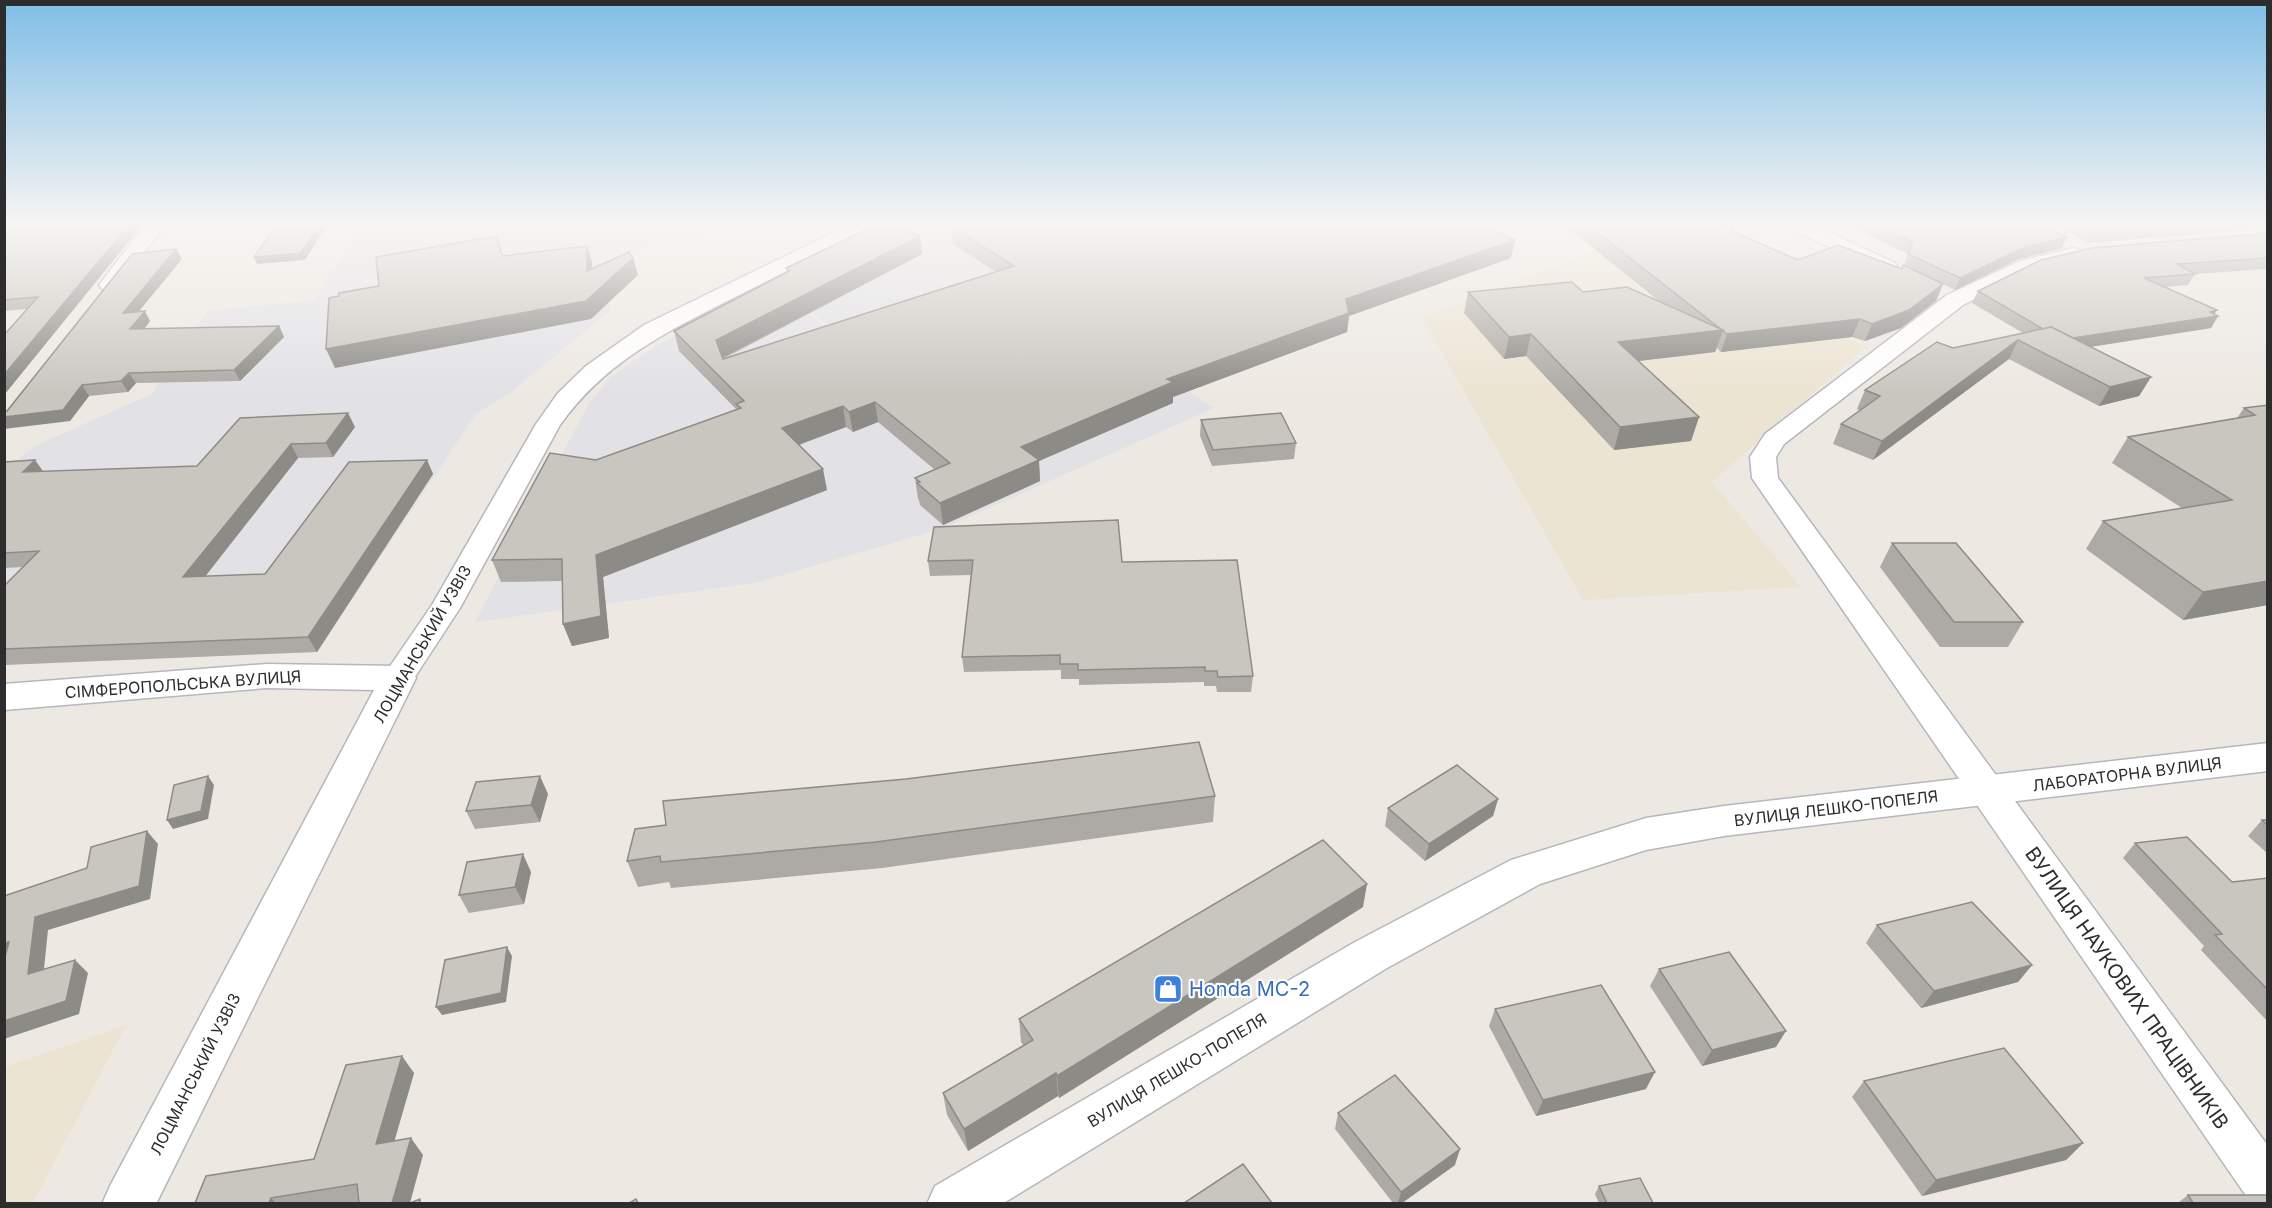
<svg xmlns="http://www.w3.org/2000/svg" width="2272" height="1208" font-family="Inter,sans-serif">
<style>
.industrial{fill:#e2e1e6}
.education{fill:#ece4d3}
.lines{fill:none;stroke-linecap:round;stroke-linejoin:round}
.street-casing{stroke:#b5b7bf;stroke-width:3}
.secondary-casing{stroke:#b5b7bf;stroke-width:3}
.street{fill:#fff;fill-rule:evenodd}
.secondary{fill:#fff;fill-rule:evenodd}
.wall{fill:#adaaa5}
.shaded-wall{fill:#8d8b86}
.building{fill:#c9c6c0;stroke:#8d8b86;stroke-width:1.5}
.labels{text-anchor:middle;stroke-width:4.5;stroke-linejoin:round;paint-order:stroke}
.street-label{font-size:16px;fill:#2d2d2d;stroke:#fff}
.near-street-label{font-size:20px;fill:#2d2d2d;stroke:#fff}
.near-shop-label{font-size:20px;fill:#366cbe;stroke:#fff;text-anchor:start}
</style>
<rect width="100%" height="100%" fill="#ede8e2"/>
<g class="industrial">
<polygon points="420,225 704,225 701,232 595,262 610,311 511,392 476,414 317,652 5,665 4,469 37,445 152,394 165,369 207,311 315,300 358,230"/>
<polygon points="902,225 1305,225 866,365 786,286"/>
<polygon points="767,282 784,288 865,367 1058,308 1214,408 944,528 755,583 475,622 589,403 611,377 641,356 700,320"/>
</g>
<g class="education">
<polygon points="1625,239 1866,347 1712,482 1801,587 1583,600 1422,318"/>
<polygon points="126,1025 33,1203 5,1203 5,1067"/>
</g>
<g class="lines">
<g class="street-casing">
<g id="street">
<polygon points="145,225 165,225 116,289 109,291 102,289 99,285"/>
<path d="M849,225H873L870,229C826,251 783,273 739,295C670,330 606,360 560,425L460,608L409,686L398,689L387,686L382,678L432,605L536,424L558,393L586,366L644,325Z"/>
<polygon points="1789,225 1813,225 1895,263 1898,267 1895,271 1881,271 1791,229"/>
<polygon points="2073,248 2080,250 2083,254 2080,258 2034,269 1963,305 1784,444 1776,457 1778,478 2268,1146 2268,1204 2251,1203 1752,478 1750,457 1765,434 1947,295 2020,261"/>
</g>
</g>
<g class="secondary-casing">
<g id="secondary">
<polygon points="267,664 398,666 410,669 416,678 156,1204 102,1204 110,1186 374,690 267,688 4,710 4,684"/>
<polygon points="2268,743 2268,771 1724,836 1646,850 1540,884 1387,968 1002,1204 927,1204 935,1186 1355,942 1511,860 1646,818 1724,806"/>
</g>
</g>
<use href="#street" class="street"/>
<use href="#secondary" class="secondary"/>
</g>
<g class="wall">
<polygon points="4,225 142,225 4,395 4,335 28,309 4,311"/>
<polygon points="1571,225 1735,225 1733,231 1798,260 1943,284 1936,301 1901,328 1865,341 1852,337 1721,352 1717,348 1715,352 1639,361 1699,417 1691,441 1614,450 1526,356 1504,359 1464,313 1468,292 1583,292 1660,302 1570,229"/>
<polygon points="1849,225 2044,225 2067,237 2062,248 2019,259 1955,290 1904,265 1908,254"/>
<polygon points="2055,225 2268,225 2268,228 2089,243"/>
<polygon points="951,226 1389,232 1515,240 1511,258 1349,316 1347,332 1173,397 1173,403 1039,461 1040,481 943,525 920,505 919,500 918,499 915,478 935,470 878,422 853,432 846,427 799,445 827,490 603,577 609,638 572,646 563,624 562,581 501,582 492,560 737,410 679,351 674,331 787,272 786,268 922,254 723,359 996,272 953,244"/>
<polygon points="2268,233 2268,269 2195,274 2188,285 2165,287 2218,316 2211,328 2091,347 2151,377 2139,396 2099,406 2009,359 1873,460 1833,444 1841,424 1860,411 1857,409 1865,390 1953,348 2023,333 1972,303 1978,291"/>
<polygon points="182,259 139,311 150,321 144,329 279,326 284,337 240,381 136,383 128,392 89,396 70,421 7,411"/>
<polygon points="2268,405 2268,605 2183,620 2086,549 2103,521 2182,508 2112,463 2128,437 2237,418 2244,408"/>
<polygon points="1201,420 1296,443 1294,459 1212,466 1200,436"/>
<polygon points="355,427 333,457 298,458 205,576 265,574 427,460 433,474 317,652 4,665 4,586 23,567 4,568 4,462 43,472 197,466"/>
<polygon points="934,527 1122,562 1253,676 1251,692 1217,692 1216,686 1204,686 1204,682 1079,685 1079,679 1061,679 1061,670 964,672 962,657 971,575 930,576 928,561"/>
<polygon points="1892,543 2023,622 2008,647 1940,647 1880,567"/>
<polygon points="548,794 540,822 475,829 466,811"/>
<polygon points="1215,796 1213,822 882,868 671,888 669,882 638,887 627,861 635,829"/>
<polygon points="1498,799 1493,816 1425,861 1385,826 1388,808"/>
<polygon points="2262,820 2268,820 2268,854 2248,836"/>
<polygon points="2135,843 2232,882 2268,878 2268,1022 2201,950 2204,946 2123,858"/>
<polygon points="531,872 524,904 469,913 459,895"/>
<polygon points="1363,907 1059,1098 1058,1096 968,1151 947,1115 943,1093 1023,1045 1021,1042 1019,1019"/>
<polygon points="1877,925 2032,965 2018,982 1921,1008 1866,943"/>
<polygon points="1659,969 1776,1047 1702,1066 1650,986"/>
<polygon points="1495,1009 1646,1089 1536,1116 1489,1026"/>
<polygon points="414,1073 394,1141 423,1155 359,1202 349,1203 195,1203 314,1159"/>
<polygon points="1864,1081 2083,1143 2066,1160 1922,1196 1852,1097"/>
<polygon points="1338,1113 1455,1165 1402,1203 1393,1203 1335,1129"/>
<polygon points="1599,1186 1653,1203 1599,1203 1595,1194"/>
<polygon points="2188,1195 2268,1203 2178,1203"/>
</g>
<g class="shaded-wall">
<polygon points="129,225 142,225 4,395 4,375"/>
<polygon points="320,225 327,225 305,260 257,264 254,257"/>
<polygon points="1717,225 1735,225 1733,232"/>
<polygon points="920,236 922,254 720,359 716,340"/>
<polygon points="2067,237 2062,248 2019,259 1955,290 1960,278 2025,247"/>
<polygon points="1515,240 1511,258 1349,316 1347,332 1173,397 1173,403 1039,461 1040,481 943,525 940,503 1021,447 1167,379 1346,299"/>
<polygon points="587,246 592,262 592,289 587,271"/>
<polygon points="176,249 182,259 129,323 123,313"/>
<polygon points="633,258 638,275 591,319 335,368 326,349"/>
<polygon points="1943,284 1936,301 1901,328 1865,341 1872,324"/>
<polygon points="2217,310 2213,317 2218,316 2211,328 2056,352 2063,340"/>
<polygon points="145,311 150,321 136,340 130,329"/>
<polygon points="1860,319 1852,337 1721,352 1727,334"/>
<polygon points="279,326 284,337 240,381 234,370"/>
<polygon points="1723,330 1715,352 1612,364 1618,342"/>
<polygon points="1531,334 1526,356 1504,359 1509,337"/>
<polygon points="2018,340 2009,359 1873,460 1882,441"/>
<polygon points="129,373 136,383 128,392 121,381"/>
<polygon points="2151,377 2139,396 2099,406 2110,387"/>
<polygon points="82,385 89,396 70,421 4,429 4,417"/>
<polygon points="875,402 878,422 853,432 849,412"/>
<polygon points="843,406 846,427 787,449 782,428"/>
<polygon points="348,413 355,427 333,457 326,443"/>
<polygon points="1699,417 1691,441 1614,450 1620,427"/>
<polygon points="291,444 298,458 193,592 183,577"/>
<polygon points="35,460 45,474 23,472"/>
<polygon points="427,460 433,474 317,652 308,637"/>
<polygon points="823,469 827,490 603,577 609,638 572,646 563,624 596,555"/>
<polygon points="2268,581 2268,605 2183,620 2203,592"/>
<polygon points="208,776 214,785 208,819 173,829 167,820"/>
<polygon points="540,776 548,794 540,822 531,805"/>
<polygon points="1498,799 1493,816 1425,861 1429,844"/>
<polygon points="147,831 158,844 150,899 48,930 42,988 28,974 35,917"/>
<polygon points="523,854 531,872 524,904 515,887"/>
<polygon points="1367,884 1363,907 1059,1098 1057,1076"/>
<polygon points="9,942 4,961 4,943"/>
<polygon points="507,947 512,956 506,1002 442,1015 436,1007"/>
<polygon points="75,960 88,973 79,1014 4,1039 4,1021"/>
<polygon points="2032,965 2018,982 1921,1008 1934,991"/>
<polygon points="1786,1031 1776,1047 1702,1066 1712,1050"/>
<polygon points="402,1056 414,1073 389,1160 376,1144"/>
<polygon points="1655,1072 1646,1089 1536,1116 1543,1100"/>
<polygon points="1056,1073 1058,1096 968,1151 964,1129"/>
<polygon points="411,1138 423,1155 410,1203 392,1203"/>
<polygon points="2083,1143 2066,1160 1922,1196 1936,1180"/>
<polygon points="1460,1149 1455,1165 1402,1203 1398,1203 1401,1192"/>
<polygon points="271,1198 276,1203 269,1203"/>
</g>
<g class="building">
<polygon points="4,225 129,225 4,375 4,335 38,297 4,300"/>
<polygon points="277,225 320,225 301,253 254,257"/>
<polygon points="876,225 886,225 920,236 716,340 723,359 1014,266 951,226 958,225 1373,225 1389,232 1412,225 1482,225 1515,240 1346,299 1349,313 1167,379 1173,382 1021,447 1039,460 940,503 917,483 920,482 915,478 950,463 875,402 849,412 843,406 782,428 823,469 596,555 601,616 563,624 562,559 492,560 550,453 596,460 741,408 736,404 744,401 674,331 789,271 786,268"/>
<polygon points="1588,225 1718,225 1798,260 1838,245 1902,269 1903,265 1943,284 1909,310 1872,324 1860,319 1727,334"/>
<polygon points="1876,225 2044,225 2067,237 2025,247 1960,278 1908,254 1913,242"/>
<polygon points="2082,225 2175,225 2095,231"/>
<polygon points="2268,233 2268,258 2177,264 2195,274 2144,278 2217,310 2210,312 2218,316 2073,338 2051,327 2043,329 1978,291 2041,260 2092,248"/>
<polygon points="497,236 502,256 587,246 587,271 629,252 633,258 586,301 326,349 329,298 339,296 339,293 379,286 376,257"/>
<polygon points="176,249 123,313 145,311 130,329 279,326 234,370 129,373 121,381 82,385 63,410 4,417 4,412 7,411 132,254"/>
<polygon points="1572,282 1583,292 1627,287 1723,330 1618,342 1699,417 1620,427 1531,334 1509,337 1468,292"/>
<polygon points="2051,327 2151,377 2110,387 2018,340 1882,441 1841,424 1880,396 1865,390 1937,342 1953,348"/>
<polygon points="2268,405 2268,581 2203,592 2103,521 2232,500 2128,437 2255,415 2244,408"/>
<polygon points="348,413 326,443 291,444 183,577 265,574 349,462 427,460 308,637 4,649 4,586 39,551 4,553 4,462 35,460 23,472 197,466 240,418"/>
<polygon points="1281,413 1296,443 1213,450 1201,420"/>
<polygon points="1118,520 1122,562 1237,560 1253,676 1218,677 1217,671 1205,671 1205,667 1078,670 1078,664 1060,664 1060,655 962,657 973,560 928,561 934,527"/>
<polygon points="1892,543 1956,543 2023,622 1954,622"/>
<polygon points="1199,742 1215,796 876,842 661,862 660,856 627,861 635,829 666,825 663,801 906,779"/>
<polygon points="1457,765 1498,799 1429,844 1388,808"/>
<polygon points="208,776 201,811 167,820 174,785"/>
<polygon points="540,776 531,805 466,811 476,782"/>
<polygon points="2262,820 2268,820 2268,826"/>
<polygon points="147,831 139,886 35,917 28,974 75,960 66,1001 4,1021 4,960 9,942 4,943 4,896 87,868 91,847"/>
<polygon points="2187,837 2232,882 2268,878 2268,990 2215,935 2222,934 2135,843"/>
<polygon points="1323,840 1367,884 1057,1076 1056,1073 964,1129 943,1093 1033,1040 1019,1019"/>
<polygon points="523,854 515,887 459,895 467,862"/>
<polygon points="1972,902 2032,965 1934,991 1877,925"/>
<polygon points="507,947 501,993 436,1007 445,960"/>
<polygon points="1729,952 1786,1031 1712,1050 1659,969"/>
<polygon points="1601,985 1655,1072 1543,1100 1495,1009"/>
<polygon points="2004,1048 2083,1143 1936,1180 1864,1081"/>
<polygon points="402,1056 376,1144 411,1138 392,1203 359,1203 357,1184 271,1198 269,1203 195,1203 206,1176 314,1159 346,1065"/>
<polygon points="1395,1075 1460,1149 1401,1192 1338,1113"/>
<polygon points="1243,1164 1272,1203 1184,1203"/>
<polygon points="1640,1178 1653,1203 1607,1203 1599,1186"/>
<polygon points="2188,1195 2268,1195 2268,1203 2193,1203"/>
<polygon points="420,1199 420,1203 410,1203"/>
<polygon points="636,1199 638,1203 629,1203"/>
</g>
<linearGradient id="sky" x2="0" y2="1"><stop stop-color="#7fbde6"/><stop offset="0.57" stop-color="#f7f5f2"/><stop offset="1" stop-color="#f7f5f2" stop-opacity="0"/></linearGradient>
<rect width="2272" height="394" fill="url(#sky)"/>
<defs>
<g id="shop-square" transform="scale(1.5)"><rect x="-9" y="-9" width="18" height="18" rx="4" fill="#3f7fe0" stroke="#fff"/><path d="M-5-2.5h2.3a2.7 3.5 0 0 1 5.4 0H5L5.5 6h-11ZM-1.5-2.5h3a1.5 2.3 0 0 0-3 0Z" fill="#fff"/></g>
</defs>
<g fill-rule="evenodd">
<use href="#shop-square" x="1168" y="989"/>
</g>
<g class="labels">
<g class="street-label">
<text transform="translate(422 644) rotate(-60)" y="6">ЛОЦМАНСЬКИЙ УЗВІЗ</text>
<text transform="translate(183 684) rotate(-4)" y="6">СІМФЕРОПОЛЬСЬКА ВУЛИЦЯ</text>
<text transform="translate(2127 774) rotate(-7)" y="6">ЛАБОРАТОРНА ВУЛИЦЯ</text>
<text transform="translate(1836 808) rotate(-7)" y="6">ВУЛИЦЯ ЛЕШКО-ПОПЕЛЯ</text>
<text transform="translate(1177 1070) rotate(-31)" y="6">ВУЛИЦЯ ЛЕШКО-ПОПЕЛЯ</text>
<text transform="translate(195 1074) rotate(-63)" y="6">ЛОЦМАНСЬКИЙ УЗВІЗ</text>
</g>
<g class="near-street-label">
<text transform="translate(2127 988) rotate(55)" y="7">ВУЛИЦЯ НАУКОВИХ ПРАЦІВНИКІВ</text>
</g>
<g class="near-shop-label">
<text x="1189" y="996">Honda МС-2</text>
</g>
</g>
<rect width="2272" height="1208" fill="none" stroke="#2d2d2d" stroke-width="12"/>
</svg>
